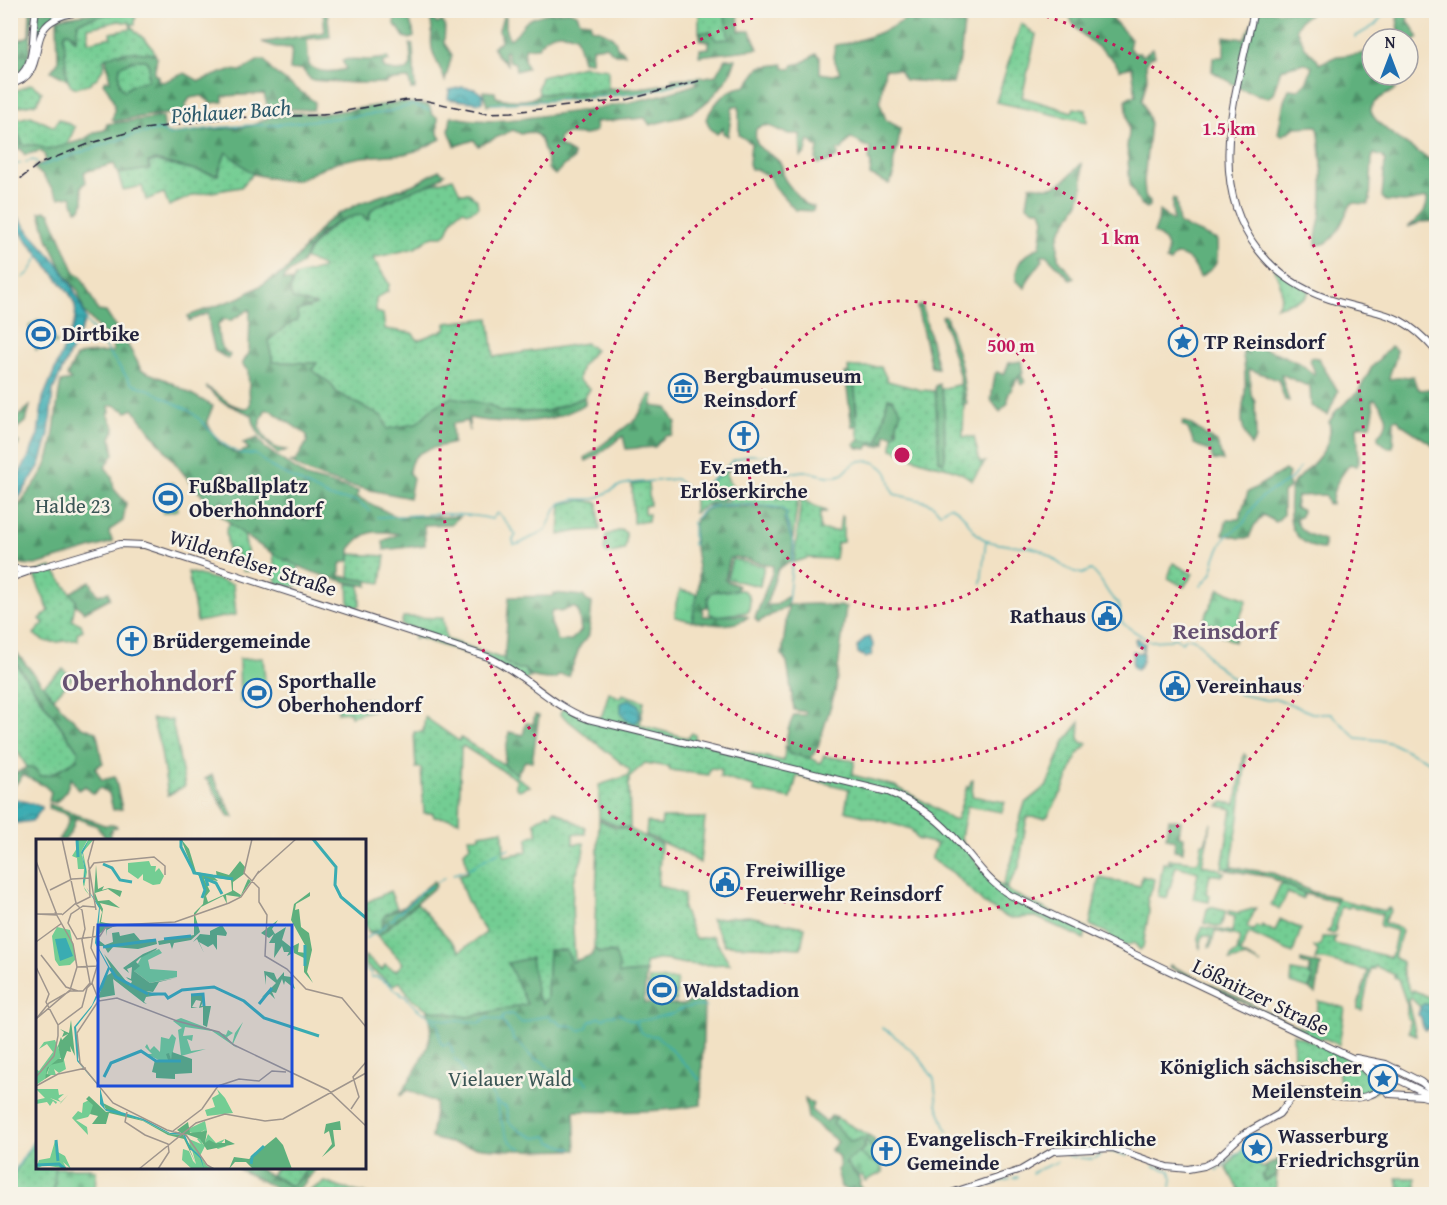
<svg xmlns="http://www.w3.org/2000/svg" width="1447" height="1205" font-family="'Gentium Book Plus',serif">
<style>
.grass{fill:url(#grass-dots);stroke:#4a7867;stroke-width:1.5;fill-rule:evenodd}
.forest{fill:url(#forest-firs);stroke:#40695c;stroke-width:1.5;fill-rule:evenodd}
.cemetery{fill:url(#cemetery-stones);stroke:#4a7867;stroke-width:1.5}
.park{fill:url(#park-tufts);stroke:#4a7867;stroke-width:1.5}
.pitch{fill:#73cd93;stroke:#4a7867;stroke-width:1.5}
.water{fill:url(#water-waves);stroke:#2e6776;stroke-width:1.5}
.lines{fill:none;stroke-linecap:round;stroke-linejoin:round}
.stream{stroke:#3aacb2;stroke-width:1.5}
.major-casing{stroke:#413f50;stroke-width:8}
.major{stroke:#fff;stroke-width:6}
.rail{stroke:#22223b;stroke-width:1.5;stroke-dasharray:9 4.5;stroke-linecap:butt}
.major-bridge-casing{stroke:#413f50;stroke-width:8;stroke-linecap:butt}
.major-bridge{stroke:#fff;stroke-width:6}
.ring{fill:none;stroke:#c2185b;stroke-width:3;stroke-dasharray:3 6}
.labels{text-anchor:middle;stroke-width:5;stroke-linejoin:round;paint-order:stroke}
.poi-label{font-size:21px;font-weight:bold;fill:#22223b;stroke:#f7f3e8;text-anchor:start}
.park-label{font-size:21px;fill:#3a5555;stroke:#f7f3e8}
.street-label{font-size:21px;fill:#22223b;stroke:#f7f3e8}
.water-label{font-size:22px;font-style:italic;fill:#2c596b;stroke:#f7f3e8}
.quarter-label{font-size:24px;font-weight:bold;fill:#665272;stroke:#f7f3e8}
.district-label{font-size:27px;font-weight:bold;fill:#665272;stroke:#f7f3e8}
.inset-river{fill:none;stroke:#3aacb2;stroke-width:3}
.inset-road{fill:none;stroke:#9f958d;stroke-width:1.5}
.view{fill:#1d4ed8;fill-opacity:0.15;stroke:#1d4ed8;stroke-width:3}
.inset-edge{fill:none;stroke:#22223b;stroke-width:3}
.centre{fill:#c2185b;stroke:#f7f3e8;stroke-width:3}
.ring-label{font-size:18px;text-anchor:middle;font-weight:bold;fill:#c2185b;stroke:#f7f3e8;stroke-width:5;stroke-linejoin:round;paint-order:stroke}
</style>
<defs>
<pattern id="grass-dots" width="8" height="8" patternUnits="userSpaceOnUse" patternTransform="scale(1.5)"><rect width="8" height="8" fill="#73cd93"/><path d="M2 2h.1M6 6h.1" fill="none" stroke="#63b080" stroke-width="1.8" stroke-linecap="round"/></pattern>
<pattern id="forest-firs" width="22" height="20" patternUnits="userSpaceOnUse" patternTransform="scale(1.5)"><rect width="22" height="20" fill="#5eb07d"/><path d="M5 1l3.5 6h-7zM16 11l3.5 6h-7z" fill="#4d8f68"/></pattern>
<pattern id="cemetery-stones" width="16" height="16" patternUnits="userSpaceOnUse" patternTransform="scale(1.5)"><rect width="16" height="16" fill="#73cd93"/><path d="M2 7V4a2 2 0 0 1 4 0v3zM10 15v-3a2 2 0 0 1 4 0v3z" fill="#63b080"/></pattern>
<pattern id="park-tufts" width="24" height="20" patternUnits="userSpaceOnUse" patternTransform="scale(1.5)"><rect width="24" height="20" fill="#73cd93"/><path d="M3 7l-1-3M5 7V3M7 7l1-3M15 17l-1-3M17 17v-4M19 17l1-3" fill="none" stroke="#63b080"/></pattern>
<pattern id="water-waves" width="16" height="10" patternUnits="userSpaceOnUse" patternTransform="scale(1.5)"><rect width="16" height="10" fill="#3aacb2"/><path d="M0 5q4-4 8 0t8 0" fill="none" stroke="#308c92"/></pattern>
</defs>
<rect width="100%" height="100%" fill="#f7f3e8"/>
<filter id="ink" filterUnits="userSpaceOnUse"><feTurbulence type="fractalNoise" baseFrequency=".0167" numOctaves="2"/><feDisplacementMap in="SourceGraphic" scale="12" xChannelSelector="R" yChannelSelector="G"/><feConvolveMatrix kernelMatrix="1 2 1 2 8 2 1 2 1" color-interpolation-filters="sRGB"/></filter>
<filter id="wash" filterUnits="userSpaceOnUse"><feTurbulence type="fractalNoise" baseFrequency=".008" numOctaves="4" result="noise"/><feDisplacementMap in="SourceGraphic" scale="24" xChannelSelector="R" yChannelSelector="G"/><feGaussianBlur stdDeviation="1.35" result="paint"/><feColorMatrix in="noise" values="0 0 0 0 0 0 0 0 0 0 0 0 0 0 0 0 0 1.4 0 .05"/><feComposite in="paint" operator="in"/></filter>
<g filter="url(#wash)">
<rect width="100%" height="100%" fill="#f2e1c4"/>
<g class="grass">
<path d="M119,11H136L135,24H131C136,37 151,39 155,54C137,54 121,50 103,60L105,63C100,78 92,85 76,88L70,85L65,74L64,36L66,32H69L74,40L78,22ZM119,21L130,23L131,29L110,33L111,37L88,42V28Z"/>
<polygon points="699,11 724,11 730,40 715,40 710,32 699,33"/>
<polygon points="1021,23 1036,35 1022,97 1072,112 1074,108 1086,110 1087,122 996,102"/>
<path d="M135,60H146L149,66L148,80L124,91C117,85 119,74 120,66Z"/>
<polygon points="583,66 608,69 608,88 605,91 539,94 538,87 541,77"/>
<polygon points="31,84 42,92 37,103 11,108 11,93"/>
<polygon points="31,116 54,127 59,119 75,127 67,145 48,150 37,145 24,146 14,125 14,120"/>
<polygon points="226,152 253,174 241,187 194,195 169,206 164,193 146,200 142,186 123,190 118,174 150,169 149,163 155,161 218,175"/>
<path d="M453,178L460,193H469L477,200L478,208L469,212L463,210C454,213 450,224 447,233L443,236H433L415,248L373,258L389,284L388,291L376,299V312L383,314L385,329L412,333L418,340L446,329V323L489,318L494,357L586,343L595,350L582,365L578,380L590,389L585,397L545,412H500L490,405L434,407L416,424L387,429L383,417L337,393L330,383L312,370L316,363L273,362L268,341L281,330L298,319L297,311L314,305L292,299L290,291L295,276L323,268L322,266L304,258C318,236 336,217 363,214L367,220L373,208L394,199L405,192Z"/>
<path d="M1273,266L1309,291L1305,298L1276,307C1287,294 1279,280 1273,266Z"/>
<path d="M848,367H881L888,381L921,390L935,391L939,432V460L945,458L944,400L941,389L961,384L962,403L964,404L963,437H974L980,463L985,462L972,480C953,465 935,467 914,458C905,454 903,452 892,449L893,434L897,432V423L899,418L888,398L878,443L859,440L856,419L857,413L855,388L850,383Z"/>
<path d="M732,464L731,471L729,469L726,473L728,480L734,488C729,502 722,498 711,503C705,505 700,510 694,513V493L705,484L722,474Z"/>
<polygon points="648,483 650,505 644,506 644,513 649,514 648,521 633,523 632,484"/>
<path d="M766,491H771L779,498H798L793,539L786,519L787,514C775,501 726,504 707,506L715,502L727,501L734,494L756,493L757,495L760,493L764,494Z"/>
<polygon points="801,499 827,512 820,512 820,530 839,531 841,516 843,518 843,542 837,543 835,559 808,558 794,562"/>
<polygon points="582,500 598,503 600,530 579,531 559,535 561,504"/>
<polygon points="230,523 244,534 251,571 242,571 245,563 238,561 236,550 228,550 226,530"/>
<polygon points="621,530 626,533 626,544 624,550 607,554 604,550 606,535"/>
<polygon points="273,553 298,565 299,579 297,581 297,586 292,587 276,583"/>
<polygon points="350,554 385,556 381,583 349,578"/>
<polygon points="1173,563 1193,574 1184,587 1168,578"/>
<path d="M51,567L76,600L72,620L81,624L83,630L77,633L78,640C59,640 49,648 34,634L44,623L40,619L49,611L33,573Z"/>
<polygon points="188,572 233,584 236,615 197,622"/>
<polygon points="348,584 360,585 360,605 357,607 349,605"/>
<polygon points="403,617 443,618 446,639 500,658 504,657 504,662 524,669 528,675 532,677 520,682 497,665 485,660 419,638 414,639 415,629 401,625"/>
<polygon points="10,656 79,752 76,760 52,774 41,776 34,768 27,767 17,751 11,755"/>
<polygon points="63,669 72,678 54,698 42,686"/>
<polygon points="609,692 620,698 622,694 644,701 640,725 688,738 692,733 695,735 695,741 784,761 785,746 789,754 811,758 820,763 824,756 855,761 852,775 895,786 930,805 952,820 957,819 967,786 969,787 971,781 973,780 972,796 1005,802 1002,812 967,806 961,837 963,843 983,871 994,881 1012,893 1087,929 1084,939 1036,917 1008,918 984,904 952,872 931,859 937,844 917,839 911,829 845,811 849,789 797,776 791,799 754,792 754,787 720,777 721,769 710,768 708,775 670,770 669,767 645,763 629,777 630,828 615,825 599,818 599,785 627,776 630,770 560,714 564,704 581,713 599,718 602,715"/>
<polygon points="372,699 377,708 384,706 383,710 379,711 377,709 351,716 350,712 338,713 337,700"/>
<polygon points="425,717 459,741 461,738 501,763 504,763 505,766 517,774 517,777 530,786 519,790 516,788 516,779 463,746 461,748 459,821 449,818 434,817 433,813 424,813 421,768 416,768 414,732 423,732"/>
<polygon points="152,719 172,720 185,786 168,795 160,746"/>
<polygon points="1080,722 1079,738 1082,743 1088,743 1077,756 1062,792 1048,816 1045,818 1027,817 1019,867 1007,888 1003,885 1012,860 1017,829 1025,803 1047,785 1065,741"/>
<polygon points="1244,754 1246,756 1239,818 1231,867 1226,869 1222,868 1232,809 1219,806 1223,802 1236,804"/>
<path d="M554,810L585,828V834H573V844L584,843C584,856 581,862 576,874C569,894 574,939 575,961L571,962L549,950L547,998L543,1004L537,996L528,1004L467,1017L427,1009L411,998L400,982L393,985L365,965V956L382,970L385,965L396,971L403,963L378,936L417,903L460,951L486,933C473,912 464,900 459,875L468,872L464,852L470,846L468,837H480V834L503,830L504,856L527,852L528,838L538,833L534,822L548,813L550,816Z"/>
<polygon points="662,818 705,818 700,863 681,851 646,835 647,822 661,826"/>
<path d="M599,820L615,827L629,829L661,844L658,885L684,894L683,909L695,939L713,936L730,964C716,964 701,966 687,964C672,962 659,956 645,964L646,972L619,974L612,952L600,953L594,948Z"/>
<polygon points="1211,823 1202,865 1217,868 1225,873 1221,876 1210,874 1206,893 1210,895 1209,902 1193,899 1198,872 1176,866 1167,898 1158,896 1163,863 1173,864 1168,861 1169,859 1196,862 1199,860 1202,843 1205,843"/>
<polygon points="1142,876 1154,879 1152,890 1147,898 1149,911 1143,947 1140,950 1134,943 1125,946 1113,940 1107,933 1090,925 1099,878 1140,886"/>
<polygon points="1281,883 1305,894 1302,899 1288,893 1279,909 1271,905"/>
<polygon points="390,891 397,908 385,915 381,930 369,932 365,925 365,903"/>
<polygon points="1338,899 1384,911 1389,908 1391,910 1385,919 1384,923 1400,928 1402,931 1394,957 1402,962 1403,974 1411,993 1413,990 1436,1000 1436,1011 1424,1004 1420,1007 1410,997 1408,1002 1416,1035 1409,1032 1410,1020 1407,1018 1407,1005 1398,979 1394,977 1395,975 1375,966 1374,969 1371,968 1362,1010 1358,1009 1358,1005 1368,971 1325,960 1315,960 1318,951 1314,947 1321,945 1322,937 1336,937 1333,942 1335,944 1390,957 1392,954 1397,931 1380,926 1382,914 1350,906 1349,908 1341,907 1335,932 1333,934 1327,932 1331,927 1336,902"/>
<polygon points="1210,907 1226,911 1221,926 1218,927 1204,923 1207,909"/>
<polygon points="1256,908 1247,927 1253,931 1256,926 1261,928 1262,925 1275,932 1280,919 1301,929 1293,953 1249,933 1240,953 1261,964 1246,957 1230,961 1231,956 1237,952 1240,937 1238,936 1215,931 1211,947 1209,947 1211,937 1203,935 1200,948 1199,946 1199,934 1203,927 1232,932 1235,917 1228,915 1229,911 1238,913"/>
<polygon points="748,916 805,927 801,948 725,945 711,919"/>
<polygon points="1310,966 1311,966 1310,976 1313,977 1309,989 1291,983 1292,971 1308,974"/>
<polygon points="1319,1001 1345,1008 1339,1045 1326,1039 1316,1039 1291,1028 1293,1024 1305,1029 1307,1024 1312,1030"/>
<path d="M1293,1034C1317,1044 1369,1063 1379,1088L1373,1093L1346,1097L1339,1079L1338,1062L1294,1061Z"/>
<polygon points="837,1118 870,1136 851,1142 832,1124"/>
<polygon points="868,1140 877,1157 881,1154 884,1164 881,1165 867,1159 858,1152 865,1147 864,1142"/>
<polygon points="33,1142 37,1142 38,1168 55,1168 54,1194 11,1194 11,1179"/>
<polygon points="1245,1147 1262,1168 1270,1165 1277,1173 1275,1193 1271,1194 1241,1194 1226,1167"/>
<polygon points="276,1168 309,1168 291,1186 271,1175"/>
<polygon points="1397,1178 1416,1178 1416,1187 1423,1194 1400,1194"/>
<polygon points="325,1182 341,1188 367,1194 303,1194"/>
</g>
<g class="forest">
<polygon points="30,11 33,11 29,55 27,62 21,71 11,70 10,44 29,36"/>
<polygon points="37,11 72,11 47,22 31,63"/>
<polygon points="106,11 130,11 118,11 78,22 76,40 69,32 66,32 64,36 67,80 51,71 58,62 57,20 65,17"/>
<path d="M323,11H327L330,37L307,39L309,65C319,74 333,72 346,69L342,60C357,57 372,63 387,57L389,61L382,63L385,69L396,71L407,70L411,65L410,44L413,45L415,89H411L409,79L390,80L385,83H354L311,80L302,69L290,70L292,48L276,47L262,42C284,40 304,35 325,32Z"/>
<polygon points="396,11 406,11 413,30 414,37 410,39 404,37 399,29 394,24"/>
<path d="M568,11L577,14L580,21L591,22V28C602,30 616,35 617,47L622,50L625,54H615L605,46L592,48L591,62L583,61L576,36C560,30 547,32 538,47L525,48L524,59L527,68L516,71L515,63L509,61L506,50L504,53L507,64L497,55L493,47L501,42L499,30L503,17H506V32L510,39C518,34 520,28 526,22C537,13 555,13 568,11Z"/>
<polygon points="724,11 738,11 739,31 750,31 758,49 699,56 700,49 709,48 709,41 700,40 700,32 711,32 716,40 729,39"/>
<path d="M915,11H933L937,22L947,24H964L960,60L957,66L953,84L905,80L899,70L885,69L880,103L886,120L900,128C899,138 899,146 895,156C891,166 897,173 889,184L870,175L871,163L869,160L871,149L851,138L841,150H837L838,156L831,161L818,164L816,160L818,148L809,140L806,152L801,157L800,134C796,134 793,134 789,134C778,132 767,120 756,129C752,154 772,150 781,164C784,169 782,174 784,178C785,181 803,203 805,204C806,204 813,207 814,207L813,211L795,210L773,185L770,177L756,169H751L749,164L751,143L739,135V106H733L728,136L723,133V128L717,134L710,128L706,119C716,101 725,89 746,86L760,67L783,64L784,68L791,69L793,65L802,63L816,54L820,57V73L833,75L840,73L833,57L835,45C859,42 899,28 915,11Z"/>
<path d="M1069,11H1105L1131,39L1129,48L1134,53H1140L1142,56L1153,48L1155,56L1150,57L1146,64L1147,79L1142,100L1150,123L1144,181L1145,196L1150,201V206L1147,208C1132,200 1139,194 1130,186L1127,146L1129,133L1126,99L1131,96H1136L1132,67L1120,70C1118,67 1115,62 1112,59C1100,46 1068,30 1069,11Z"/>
<path d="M1258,11H1307L1309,14L1300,21L1296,29L1305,47L1317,59L1319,64L1337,56L1362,54L1372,48V75H1387L1385,82L1396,89C1389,94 1373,99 1371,109C1369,123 1422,155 1434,162L1436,161V221L1422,222L1408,227C1418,218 1428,212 1427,198L1405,202L1386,201L1382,197L1385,161L1383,157L1374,154L1372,159L1370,200L1368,204L1352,203C1342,217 1338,246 1316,245C1315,233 1320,223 1321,211C1323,188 1323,168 1320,144C1319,137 1320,132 1317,126L1296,127L1283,135L1278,134L1284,101L1289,89L1298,90L1307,81L1312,67L1305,63L1281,69L1273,94L1267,98L1241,89L1212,71L1213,57H1224V36L1244,39Z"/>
<polygon points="1406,11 1409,22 1419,38 1408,45 1408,39 1398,39 1400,37 1397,18"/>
<path d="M430,18H432L437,24L442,21L445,26L444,43L452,55L445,81C442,71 434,58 432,49C430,38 434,29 430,18Z"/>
<path d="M135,52L155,54L157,58L154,74L158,76V81L163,82L185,73L199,81L230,70L241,71L259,60H265L271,70L315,102L313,110L268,108L264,94L223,96V102L211,103L202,96L190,98L186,104V113L154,115L115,121L112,119C118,107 111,93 103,83L105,80L110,82L106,58L117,53ZM135,60H146L149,66L148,80L132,85L124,91C117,85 119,74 120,66Z"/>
<path d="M725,59H736C731,78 713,99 696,110C686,117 663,121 650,125L645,118L595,122L596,131L586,135L564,134L559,138V146L573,154V160L563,166L555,175L548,169C549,162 546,157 544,150C541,137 536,128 521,134L513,130L478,146L474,140L455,146L449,131L451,116C486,125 520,119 555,114C604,108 653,100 699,83L693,80L643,93L576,99L491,104L487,106L483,91L495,92L496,97C509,101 529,103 539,94L605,91L608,88C630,90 649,87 671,83L672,79C687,77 701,79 716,75Z"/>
<path d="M401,102L429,105L432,114L438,118V134L441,139L419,150L404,154L362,157L336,162L298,180H279L253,174L226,152L217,175L154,160L148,162L149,169L118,174L114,164L84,172L86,182L81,187C83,195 85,201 81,209L76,210L71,196L59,198L43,176L34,168L46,161L44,154L40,151L25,155L20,148L15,151L11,141V126L14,125L24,146C33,143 40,146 48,150L83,140L95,132L105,130L107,124L163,117L165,133L169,134L251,126L270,117L282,116L283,112L320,114Z"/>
<path d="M1082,163L1083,185L1079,203L1061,230L1058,241V258L1074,278L1071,280L1046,255H1041L1043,260L1028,280L1025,288L1016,281C1015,261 1024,255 1040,246L1044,219L1041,210H1034L1027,205L1030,186C1037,184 1042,188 1050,187C1062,186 1073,171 1082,163Z"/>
<path d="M439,170L445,174C441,177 437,181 433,183C423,187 375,203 371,211C369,213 370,217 369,219L367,220L363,215C344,216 323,228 312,245C308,250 304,261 300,265C294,270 286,273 283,280L292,281L290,291L293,299L316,305L297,311L298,319L281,330L268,341L273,362L317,363L312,370L330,383L337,393L383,417L387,429L416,424L434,407L452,397L490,405L501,412H545L585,397V405C576,409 568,413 559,416C534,424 494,423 469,418V431L467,421L452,424L453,443C434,449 410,448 409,473L413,478L409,498C368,488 325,486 290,462L296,461L307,442V435L270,410H265L259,426C265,439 270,449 286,450L278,454C265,443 254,431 252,415L222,402L206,387C220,393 228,408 247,408L250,405L248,371L242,364L249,353L250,309L230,321L225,319L218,324C218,338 218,347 230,355L228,359L215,351L210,331L208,313L189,321L188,316L241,297L286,271L324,224L335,216L360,203L417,183Z"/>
<path d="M1173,198L1176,200L1179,224L1217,240C1218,262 1220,265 1200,277C1194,265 1190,255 1175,255L1170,262L1166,261C1169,248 1167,240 1154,233L1158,222L1159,211L1173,221C1174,213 1170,205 1173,198Z"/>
<path d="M46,211L50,213L75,273L81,276L98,311L106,312C118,332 132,348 141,370L166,380L213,406L207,421C214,440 219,444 236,454L249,449L243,443L258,438L265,448L306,477L358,491L357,497L395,516L459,517L451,524L424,525L425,545L384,550L383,541L399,534C376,530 365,529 350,549V560L340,564V576L368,581V586C316,579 263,554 224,518C190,486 162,445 133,409L127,412L114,405L109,406L110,412L108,414L115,429L111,438L114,454L105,467L112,476L114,489L126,503L123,521L110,530L109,533L113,542L36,565C26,565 19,565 11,558C10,547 8,532 11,521C16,502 38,485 46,465C56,439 55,409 61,382L71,380L67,376L76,357L84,354L113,352L112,343L84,312L78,291L63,271L46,234L40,212Z"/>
<polygon points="922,305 938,368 931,367 917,307"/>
<polygon points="946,316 961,365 967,404 962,404 960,378 942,316"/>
<path d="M1240,341L1277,353L1301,364L1314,375C1316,368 1309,364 1310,357L1318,358L1338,391L1328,415L1311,406L1310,387L1281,374L1289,401L1285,400L1278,380L1249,369L1251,394L1255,402L1256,438L1251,446C1238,422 1242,417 1245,392C1246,376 1244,357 1240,341Z"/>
<path d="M1391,346L1396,350C1398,361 1390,368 1389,379L1413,376L1417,388L1421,390L1436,388V447L1401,424L1398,419L1394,420L1393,447L1388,448L1378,439V435C1393,422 1386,412 1375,399L1372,400L1374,410L1371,425L1357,426L1359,462L1357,466L1350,464C1340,477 1332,487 1332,504H1328L1325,495L1297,496L1295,508L1302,510L1301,516L1296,519C1298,532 1312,536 1324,540V549C1313,549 1299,541 1293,530C1289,522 1288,493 1293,484C1295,480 1300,477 1303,474C1318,459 1334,444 1329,422L1336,411L1358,392L1372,367Z"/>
<polygon points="1021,361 1023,373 1021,374 1025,382 1022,385 1020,383 1019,376 1008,395 1008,403 1000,412 991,400 995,374 997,372 1004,375 1009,363"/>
<path d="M849,372C850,379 854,384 855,390C856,402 855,414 857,425L852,427L845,373Z"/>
<polygon points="939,384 944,400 945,458 943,463 939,460 935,386"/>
<polygon points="650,395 654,395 652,406 667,408 676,423 672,435 665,436 655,447 626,449 623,436 596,456 586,461 585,458 637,418"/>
<polygon points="888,398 892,399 901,411 897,423 897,432 894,435 886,434 885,443 880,446 869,445 867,449 858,448 854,444 859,440 878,443"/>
<path d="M30,406L26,422C19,426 14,429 12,438L14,441L19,442L18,446L11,442V422Z"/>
<path d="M1183,421C1196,425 1204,436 1217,442L1223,461L1213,460L1211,452L1194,444L1188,429L1182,425Z"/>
<polygon points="1285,470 1289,473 1287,480 1289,488 1283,493 1283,515 1276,522 1263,515 1254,526 1249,538 1239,538 1223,534 1227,519 1239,519 1248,492"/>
<path d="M714,507H768L778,510L781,509L787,515L784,519L793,543L792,560L778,569L766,605H775L788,596V605L816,604L846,607L835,692L818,747L811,758L789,754C783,741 788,727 794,715H806V712L794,710L787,662L782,655L788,606L758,622L755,618L772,573L773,566L735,557L730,558L725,580L738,586L737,590L712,592L708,597L707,607L703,608V616L743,615L748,617C735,629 709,624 692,621C694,608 699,593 699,580C700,558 679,513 714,507Z"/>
<polygon points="90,581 98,595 109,592 110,598 84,612 76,605 76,600 70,593"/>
<path d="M554,593L583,596L587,601L592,603L589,635L580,646L569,676L559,675L555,679C543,679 531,679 524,669H516L504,662L509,597L553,596ZM573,607L578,610L581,631L570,641H558L551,623V612L554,610L560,612Z"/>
<path d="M11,646L61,707L80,726L96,732C100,742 99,752 103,763L95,768L102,780L115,777L122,809L113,810L109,793L100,788L93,794L85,786L78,790L71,778L66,791L56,803L49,801L51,792L45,786L23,775L15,785L11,782V776L27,767L34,768L41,776L52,774L76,760L79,752L11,656Z"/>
<polygon points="535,715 539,716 532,762 525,761 517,774 505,766 504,763 509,732 523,735 526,723 533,724"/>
<polygon points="212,775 234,817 229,817 208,781 205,779"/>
<polygon points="49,804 104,825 116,825 117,827 113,828 110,833 112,840 107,840 97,826 76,818 71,832 65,840 58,840 67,826 69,815 48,808"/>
<polygon points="1169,819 1181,821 1179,836 1184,837 1183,852 1174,850 1175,840 1166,838"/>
<polygon points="1231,867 1273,873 1313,892 1337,897 1338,899 1336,902 1305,894 1270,877 1227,870"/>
<polygon points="434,881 436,886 378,936 369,932 381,930 385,915 403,907"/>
<path d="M594,948L600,953H615L619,965V974L646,972L644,1003L682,1005L700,998L704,1004L701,1105C658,1113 617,1112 574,1111L576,1150C529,1151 477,1152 431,1138L436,1103L408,1090L400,1096C414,1070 441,1040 427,1009L467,1017L527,1004L508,963L531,958L537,996L543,1004L547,997L549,950H566L572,962L592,955Z"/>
<polygon points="1301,960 1321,965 1316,994 1309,989 1313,977 1310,976 1311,966 1301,963"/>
<polygon points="1170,965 1293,1024 1267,1014 1169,967"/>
<polygon points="805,1099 813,1104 811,1110 826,1122 832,1115 837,1118 833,1124 851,1142 870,1136 873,1138 881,1154 877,1157 867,1141 864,1142 866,1147 846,1163 861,1181 859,1184 863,1189 860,1190 852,1187 854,1194 841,1187 837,1170 840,1166 838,1156 830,1150 838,1142 808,1118"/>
<polygon points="1283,1156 1287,1166 1276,1171 1277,1175 1264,1181 1261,1175 1267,1171 1265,1167"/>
<path d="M237,1168H257L291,1186L309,1168H316C309,1178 299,1193 286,1194Z"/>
</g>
<g class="cemetery">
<polygon points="1219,589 1247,599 1237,626 1234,642 1219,634 1219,626 1203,621"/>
<polygon points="858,1152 867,1159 881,1165 883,1172 865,1181 862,1175 859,1177 846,1163"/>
<polygon points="55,1168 90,1168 96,1171 95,1194 54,1194"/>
</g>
<g class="park">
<polygon points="732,559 764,566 760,586 727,579"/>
<polygon points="680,590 697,594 692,621 675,617 676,603"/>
</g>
<g class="pitch">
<polygon points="39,320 57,343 36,350 29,326"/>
<polygon points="173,483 178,510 163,513 158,486"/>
<path d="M742,590C751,593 751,604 748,612L715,616L709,613L708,599L712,592Z"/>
<polygon points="263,658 267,702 240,702 239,659"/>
<polygon points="649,979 677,980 676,1001 648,1000"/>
</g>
<g class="water">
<polygon points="462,87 475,89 483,95 482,102 480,103 448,99 449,90"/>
<path d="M11,205C23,228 42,244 58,264C71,282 80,299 86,319L53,390L49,434L40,465L21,495L11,508V488L28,458L38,435L43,398L74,324C77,311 76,304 69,293L11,220Z"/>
<polygon points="869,637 873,644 872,655 866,658 858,653 857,647 864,639"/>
<path d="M1137,638L1145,644C1140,653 1147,658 1137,670L1132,666L1133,651L1139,653L1143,651V648L1136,644L1135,639Z"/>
<path d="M629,699L638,704C640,710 642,719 635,723L626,720L621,713V703Z"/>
<path d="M17,799C25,802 33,803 42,807V809L32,821L11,824V802H14Z"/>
<polygon points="1424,1004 1433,1005 1436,1011 1434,1025 1426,1030 1423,1028 1421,1017 1418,1015 1420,1007"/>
</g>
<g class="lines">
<g class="stream">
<polyline points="1355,37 1375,25 1387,10"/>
<polyline points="491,104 576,99 643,93 694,80"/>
<polyline points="26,162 33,160 37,162"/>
<polyline points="10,166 21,163"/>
<polyline points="40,166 133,135 160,130 169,135 213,128 250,125 272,125 383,113 412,105 429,110"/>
<polyline points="23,278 30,272 39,255"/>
<path d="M85,320L132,384C149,388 156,393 170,401C177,405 185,407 191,412C211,426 225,458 255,454L271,467L331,498L357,501L370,511"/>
<path d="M377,517C413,516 457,510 492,519L497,513L502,517L516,535L513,540L514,545L519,544L546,530L554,512L561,503L575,499H595L621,485L631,483L676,479L689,489L696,490L719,475L732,461L749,455L770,456C775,462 777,470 785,472C791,474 798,471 804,471C815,472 830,479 840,475C845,474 847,469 851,466C861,457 875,460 884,469C891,475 889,486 894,494L927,502L934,506L940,513L949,506C968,512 968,530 982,538C999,548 1019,543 1037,549C1049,553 1055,562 1065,567C1070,571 1077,572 1082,574L1091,570C1104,579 1106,596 1118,603C1121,609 1119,616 1122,622C1123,625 1145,638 1150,641L1170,640L1175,637L1182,642L1185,638C1200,637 1202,649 1210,659C1217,668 1229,673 1237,682L1239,694L1266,700L1278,699L1312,713L1331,714L1357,738L1379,740L1391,743L1433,763L1436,762"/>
<path d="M695,519C698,515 701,511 705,509C716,503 768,505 780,508C784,509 785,512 787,514L785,518L794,546L788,602"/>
<polyline points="693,522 693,545"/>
<polyline points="981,583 986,540"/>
<polyline points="1201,586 1212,573 1215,558 1225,537 1243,524 1257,501 1267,493 1290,480 1300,468"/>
<polyline points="504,850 509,849"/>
<path d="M453,874C471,871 483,858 500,852"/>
<polyline points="438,882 445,877"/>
<path d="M390,920L394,919L396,914C400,913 419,896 420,892L432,886"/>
<polyline points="366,938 378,932 387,923"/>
<path d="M364,968L371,973V977H377L391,985L392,988L401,993V995L406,996C418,1015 439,1021 460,1021C467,1022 473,1021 479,1024L487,1018L501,1021L504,1015L512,1014L522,1023L536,1018L550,1016L551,1020H557L561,1025L574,1026L575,1028L576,1027L578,1030H582L587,1027L589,1022L600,1017L603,1019L609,1015H616"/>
<path d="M618,1013C623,1016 630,1021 635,1021C646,1021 659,1016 671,1014C678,1013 672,1013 679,1010C686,1007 700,1005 707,1007"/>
<polyline points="429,1018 438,1024 440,1041 443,1045 450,1043 453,1054"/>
<path d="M502,1021L512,1034L513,1040C527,1044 526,1060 542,1061L548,1067"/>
<polyline points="636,1022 640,1031 646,1035 656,1036 665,1043 700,1080"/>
<polyline points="882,1028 891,1033 919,1057 934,1079 937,1104 947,1131"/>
<polyline points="454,1058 461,1065 464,1074"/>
<polyline points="550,1069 560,1075 567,1076"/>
<path d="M468,1077L475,1080L479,1086H486C488,1090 492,1093 494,1098C501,1112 502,1145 522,1148"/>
<polyline points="570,1077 583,1079 588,1084"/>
<polyline points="495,1100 499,1104 506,1107 509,1122 520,1131 536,1138 547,1136 551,1142 572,1149"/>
<polyline points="1109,1151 1128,1156"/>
<polyline points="1068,1156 1076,1157"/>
<polyline points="1080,1158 1092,1159"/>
<polyline points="1095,1158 1100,1155"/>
<polyline points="1154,1166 1170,1171 1172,1178 1171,1188"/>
<polyline points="1040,1169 1057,1162"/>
<polyline points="1216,1171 1223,1167 1230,1158 1249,1147"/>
<polyline points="1032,1173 1038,1170"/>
<polyline points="10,1178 33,1142"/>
<polyline points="1013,1178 1018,1177"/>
<polyline points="995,1183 1010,1179"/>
<polyline points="983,1185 994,1184"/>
</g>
</g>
</g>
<g filter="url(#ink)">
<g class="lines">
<g class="major-casing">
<g id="major">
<path d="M1254,10C1238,89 1203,180 1259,251C1277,274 1302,290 1329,299C1379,316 1398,307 1436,351"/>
<path d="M16,79C38,64 31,34 36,10"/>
<path d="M10,84C48,76 27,37 52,21C63,13 76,13 89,10"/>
<path d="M10,568L23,570L36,569L120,544L144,545L488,657C524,673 550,705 588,719L888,792C913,802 934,815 952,835C972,856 985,880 1010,895L1388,1075"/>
<polyline points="10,578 27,572"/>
<polyline points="1356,1058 1386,1064 1421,1082 1436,1094"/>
<polyline points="1361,1066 1390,1094 1422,1096 1436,1100"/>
<polyline points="1397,1079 1428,1094"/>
<path d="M948,1194L1021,1170L1053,1151L1113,1148L1167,1167L1188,1169L1204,1166L1214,1161L1242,1135L1279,1114L1293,1096L1299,1092C1307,1091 1315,1094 1323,1095C1356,1101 1379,1101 1397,1069"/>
</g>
</g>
<use href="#major" class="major"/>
<polyline class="rail" points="10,187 39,164 91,143 137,130 227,118 323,115 407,100 423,100 483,113 512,112 626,100 699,81"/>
<g class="major-bridge-casing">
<polyline id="major-bridge" points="1388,1075 1397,1079"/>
</g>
<use href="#major-bridge" class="major-bridge"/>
</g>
</g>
<g class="ring">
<circle cx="902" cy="455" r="154"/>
<circle cx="902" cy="455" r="308"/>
<path d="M1029 11A462 462 0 1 1 775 11"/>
</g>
<defs>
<g id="stadium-ring" transform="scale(1.5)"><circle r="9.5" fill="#f7f3e8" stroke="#1f6fb2" stroke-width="1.5"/><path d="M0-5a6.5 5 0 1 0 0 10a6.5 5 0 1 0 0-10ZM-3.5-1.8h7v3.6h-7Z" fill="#1f6fb2"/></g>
<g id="sight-ring" transform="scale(1.5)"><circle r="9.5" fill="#f7f3e8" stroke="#1f6fb2" stroke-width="1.5"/><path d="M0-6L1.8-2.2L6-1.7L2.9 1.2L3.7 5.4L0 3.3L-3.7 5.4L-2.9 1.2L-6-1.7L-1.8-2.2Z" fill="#1f6fb2"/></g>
<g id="museum-ring" transform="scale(1.5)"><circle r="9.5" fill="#f7f3e8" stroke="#1f6fb2" stroke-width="1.5"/><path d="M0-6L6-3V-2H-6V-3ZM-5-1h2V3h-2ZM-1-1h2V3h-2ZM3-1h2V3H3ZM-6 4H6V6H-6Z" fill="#1f6fb2"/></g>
<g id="church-ring" transform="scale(1.5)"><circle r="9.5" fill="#f7f3e8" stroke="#1f6fb2" stroke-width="1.5"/><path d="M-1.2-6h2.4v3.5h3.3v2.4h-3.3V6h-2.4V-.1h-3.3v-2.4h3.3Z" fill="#1f6fb2"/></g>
<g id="civic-ring" transform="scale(1.5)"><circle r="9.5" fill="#f7f3e8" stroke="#1f6fb2" stroke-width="1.5"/><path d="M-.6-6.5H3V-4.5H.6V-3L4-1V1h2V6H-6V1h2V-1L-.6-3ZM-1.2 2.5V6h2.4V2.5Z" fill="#1f6fb2"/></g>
</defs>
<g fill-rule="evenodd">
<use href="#stadium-ring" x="41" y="334"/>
<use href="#sight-ring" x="1183" y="342"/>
<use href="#museum-ring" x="683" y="388"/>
<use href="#church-ring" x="744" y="436"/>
<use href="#stadium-ring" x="168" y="498"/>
<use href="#civic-ring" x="1107" y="616"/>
<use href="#church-ring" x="132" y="641"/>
<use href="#civic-ring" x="1175" y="686"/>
<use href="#stadium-ring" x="257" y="693"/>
<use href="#civic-ring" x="725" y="882"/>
<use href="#stadium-ring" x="662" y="990"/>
<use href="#sight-ring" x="1383" y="1079"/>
<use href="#sight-ring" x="1257" y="1148"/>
<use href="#church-ring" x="886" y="1151"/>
</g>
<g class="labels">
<g class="poi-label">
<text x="62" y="341">Dirtbike</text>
<text x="1204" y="349">TP Reinsdorf</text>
<text x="704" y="383">Bergbaumuseum<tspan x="704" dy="24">Reinsdorf</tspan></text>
<text x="744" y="474" text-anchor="middle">Ev.-meth.<tspan x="744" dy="24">Erlöserkirche</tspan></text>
<text x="189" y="493">Fußballplatz<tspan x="189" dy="24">Oberhohndorf</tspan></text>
<text x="1086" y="623" text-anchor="end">Rathaus</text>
<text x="153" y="648">Brüdergemeinde</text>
<text x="278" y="688">Sporthalle<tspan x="278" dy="24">Oberhohendorf</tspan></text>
<text x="1196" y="693">Vereinhaus</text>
<text x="746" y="877">Freiwillige<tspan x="746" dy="24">Feuerwehr Reinsdorf</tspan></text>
<text x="683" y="997">Waldstadion</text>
<text x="1362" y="1074" text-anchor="end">Königlich sächsischer<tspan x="1362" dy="24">Meilenstein</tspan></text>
<text x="1278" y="1143">Wasserburg<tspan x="1278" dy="24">Friedrichsgrün</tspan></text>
<text x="907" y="1146">Evangelisch-Freikirchliche<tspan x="907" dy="24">Gemeinde</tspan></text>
</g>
<g class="park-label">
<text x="73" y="513">Halde 23</text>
<text x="510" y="1086">Vielauer Wald</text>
</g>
<g class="street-label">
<text transform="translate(253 563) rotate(18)" y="7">Wildenfelser Straße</text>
<text transform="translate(1261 997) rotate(26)" y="7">Lößnitzer Straße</text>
</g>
<g class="water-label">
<text transform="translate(231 111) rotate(-4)" y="8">Pöhlauer Bach</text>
</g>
<g class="quarter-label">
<text x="1225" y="639">Reinsdorf</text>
</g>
<g class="district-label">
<text x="148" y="691">Oberhohndorf</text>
</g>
</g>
<g transform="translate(36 839)">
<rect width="330" height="330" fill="#f2e1c4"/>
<path d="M37,0H52L45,13L49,31L46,12L53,0H58L47,13L51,33L48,48L54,57L49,51L47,45L48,30H42L41,19L36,17L41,9V1ZM113,22L115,27H120L119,33L123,29L128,37L124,45L117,46L107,41V35L102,40L92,33V24ZM123,110L126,114L112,121L114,130L141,132V138L114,144L98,132L106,117ZM145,179L190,196L192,191L197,194L191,198L196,205L199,194L207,183L197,205L201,209L176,192L149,188L147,197L157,196L156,202L151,200L155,212L170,210L145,217L142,191L146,189L137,182ZM136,195L140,199L135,221L133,215V221L125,222L110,215H116L109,208L111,205L114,211L118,207L124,213L125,198L133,200ZM19,201L26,218L18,224L28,221L30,230L23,234L18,230L20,236H11L14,226L9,240L0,246V230L3,232L17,213L11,205L3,210L8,203ZM0,250H22L23,256L28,255L22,260L25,263L32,256L24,265L25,263L14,259L21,263L20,265L17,262L14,267L11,263L0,265V261L9,259ZM181,250L189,259L197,274L171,277L169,271L179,268L176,259L183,255ZM53,261L58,266L56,272L52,278L40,281L51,288L52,296L36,279L42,272L46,274L47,264ZM169,282L171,292L166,304L168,306L172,295L180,304L189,300L183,307H191L182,310L171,303L164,317L171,327L178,329L156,330L146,321L147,310L153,312L157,322L160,325L156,311L166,320L154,308L153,300L165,305L161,300L168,295H163L170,290L161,295L148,292ZM19,302L20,312L29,317L35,330L27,323L31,330L8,326L0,330L3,321L14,319Z" fill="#73cd93"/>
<path d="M145,0L153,10L160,33L176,36L182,42L168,40L174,52L170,57L172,63L196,52L195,41L181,39L180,32L193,36L204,22L209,28L208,35L197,43V51L205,56L212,40L215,42L204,58L190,56L191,65L187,57L165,68L159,76L164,93L155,101L138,104L136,110L134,104L123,106L122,102L158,96V74L167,65L169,51L163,37L157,31ZM60,26L62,50L68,47L66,51L73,49L86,52L84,58L72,50L59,54L62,62L73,61L84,69L64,64L67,70L65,83L80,86L71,91V97L70,89L60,98L66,73L58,59ZM274,53V57L260,65L259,71L263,70L265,88L273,94L276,111L271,133L277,144L268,133V119L258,114L257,107L263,104L262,113L270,114V108L255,81L258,65ZM242,81L236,90L239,95L250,88L246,101L255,108V115L251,117L253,113H248L246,107L238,119L239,104H233L238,95L233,99L225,94ZM186,86L191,94L190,97L181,96V111L177,105L172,108L163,103L168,114L161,100L157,103L164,95L174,96V92ZM83,93L84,97L98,94L104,101L120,100L121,105L102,110L77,108L72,114L68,107H61L60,99L69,106L77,103L76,94ZM121,109L120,111L104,119L100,123L104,127L98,132L114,144L140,139L123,143L117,153L110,152L122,156L110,158L108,163L111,165L108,164L77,140L79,156L62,159L70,137L77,133L68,115L94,147L96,142L92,140L90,138L95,140L96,128L91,130L93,134L87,129L107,115ZM228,132L238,134L241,141L248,133V137L255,138L259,150L249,142L248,146L246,140L240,154L236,153L239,160L234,155L226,158L240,144L230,136V146ZM167,154L168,160L165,167H175L171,188L167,186V168L163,169L165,162L160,161L156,168L162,169H155V156ZM35,181L39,217L34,207L35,213L31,212L27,223L14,226L10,235L15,236L9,240L11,229L22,220H25L22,207L25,198L26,201L32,195L26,198L28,193L24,190L33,194ZM136,213L156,220V234L139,235V240L120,239V234L116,233L119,221H132L130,215L133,214L135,220ZM53,257L70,273H77L70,271L67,264L85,273H79L106,281L134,295L147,296L158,312L154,311L160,325L148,300L132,296L107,282L73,274L70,285H56L62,277L54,275L57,266L50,260ZM304,282L305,291H297L299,307L286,318L296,305L293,292L288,295L290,285ZM152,283L154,294L171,292L169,304L173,301L183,306L180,304H189V300L199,305L171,311L164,300L150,295L152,299L141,291ZM240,298L247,306L256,330H217L210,323H199L193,330L198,318L213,320Z" fill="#5eb07d"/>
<path d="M21,88L34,91L40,120L34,126L23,127L19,121L16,97Z" fill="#73cd93"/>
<path d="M53,0L46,16L50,30L48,45L64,68L61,106L74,129L67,148L55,169L40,188L43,213L42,221L64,248L69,270L82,272L108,280L134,294L143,293L149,296L154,308L161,314L165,318L168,330L164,319L153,309L147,296L134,295L106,281L70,272L64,265V249L41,222L38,188L56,166L72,128L59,104L63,69L47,43L49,31L45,13ZM30,99L37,117L24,122L19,100Z" fill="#3aacb2"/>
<path class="inset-river" d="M41,0L42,18M145,0V8L156,29M277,0L300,28L299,46L305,58L330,79M67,25L76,29L84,41L96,43M156,29L158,34L177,37M164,36L169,51L166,59M177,37L197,40M172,47L170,40L180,44L186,55M128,100L155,97M269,106V127M67,108L120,101M74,129L80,138L112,155M113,155H129L132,159L146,151L178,148L208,162L228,179L283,197M155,156L167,155L168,167M223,165L236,149M68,238L75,224L105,212L120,222H145M20,301L22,322M215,325L216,318L228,307M0,326L23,325L29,330"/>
<path class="inset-road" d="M58,0L52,22L60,71M216,0L208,34L223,49V63L231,76L229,117L251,130L270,150L306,159L330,188M0,22L21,76M221,35L260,0M14,51L36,40L54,39M59,68L47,67L35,75L32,84L41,100L64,97L69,89L82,86L139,83L193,64L205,58L223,32M0,75L21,76M0,75H26M26,76L40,64L26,0M58,87L55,109L62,124L56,144L63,162L81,159L141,182L183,193L198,206L292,251L330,287M0,103L26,84M5,116L30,148L42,152M0,128L13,155L10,163L22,186V197L18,217L0,238M41,128L62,127M63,161L41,194L44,224L77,264L131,291L150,296L171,326L178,330M0,180L34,151L41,128L37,105L19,73M0,180L13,164L34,152H47L54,144L46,101L49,90L46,71L40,65L54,58L53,31L58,24L118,18L129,27V36M22,186L46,168L51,149L56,144M0,247L22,235L50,229M315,270L323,258L317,238L330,223M91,273L89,283L109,296L132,305L133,313L122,330M137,292L166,270L182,247L203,240L223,242L236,232L250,233M103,330L160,284L189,275L229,282L247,280L330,234"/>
<path class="view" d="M62,86H256V247H62Z"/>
<rect width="330" height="330" class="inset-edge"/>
</g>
<circle cx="902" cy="455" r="9" class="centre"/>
<g class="ring-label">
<text x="1229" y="135">1.5 km</text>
<text x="1120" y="244">1 km</text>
<text x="1011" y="352">500 m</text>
</g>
<rect width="1447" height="1205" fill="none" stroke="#f7f3e8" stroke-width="36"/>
<g transform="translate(1390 57)"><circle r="28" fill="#f7f3e8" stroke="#a29fa3" stroke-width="1.5"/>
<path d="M0-4.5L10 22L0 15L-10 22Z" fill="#1f6fb2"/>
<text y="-9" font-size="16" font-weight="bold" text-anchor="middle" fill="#22223b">N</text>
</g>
</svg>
